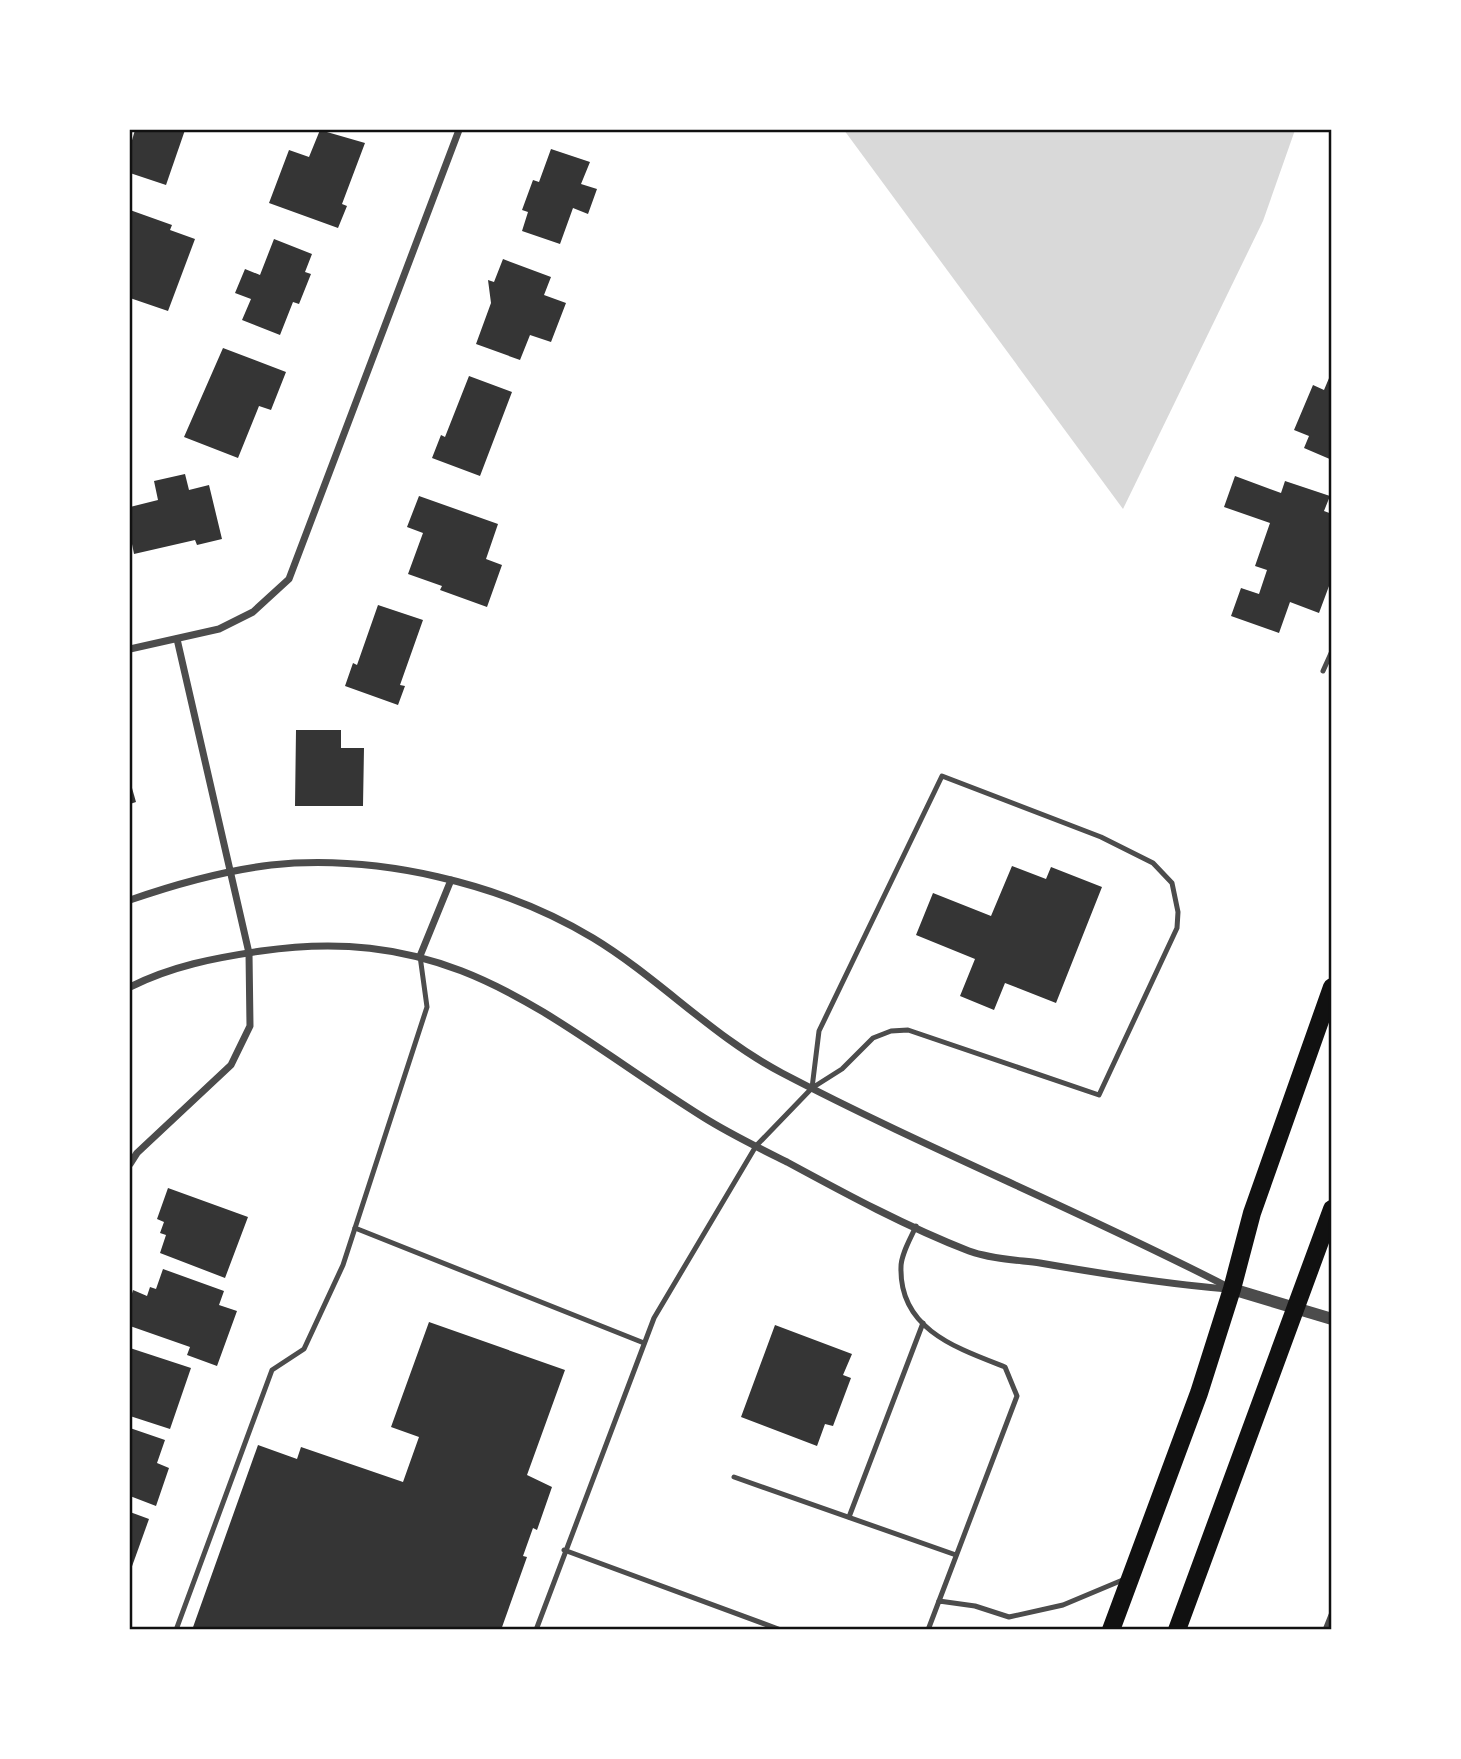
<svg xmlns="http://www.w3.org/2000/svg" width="1461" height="1759" font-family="'DejaVu Sans',sans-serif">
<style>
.water{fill:#d9d9d9}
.building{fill:#353535}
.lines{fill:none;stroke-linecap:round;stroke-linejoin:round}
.service{stroke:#4c4c4c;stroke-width:5}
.minor{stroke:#4c4c4c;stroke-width:7}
.tertiary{stroke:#4c4c4c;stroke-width:12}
.primary{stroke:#111;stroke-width:18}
.neatline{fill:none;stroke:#111;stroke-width:2.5}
</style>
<rect width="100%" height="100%" fill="#fff"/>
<polygon class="water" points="844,130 1295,130 1263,221 1123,509"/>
<g class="building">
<polygon points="135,130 185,130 166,185 130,173 130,147"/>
<polygon points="320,130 365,143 342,204 347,206 338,228 269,203 289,150 309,157"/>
<polygon points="551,149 590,162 581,184 597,189 588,214 573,208 560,244 522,231 528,212 522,210 533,180 539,182"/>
<polygon points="130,210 172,225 170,230 195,239 168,311 130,298"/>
<polygon points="274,239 312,254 305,272 311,274 299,304 293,302 280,335 242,320 251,299 235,293 245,269 260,275"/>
<polygon points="503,259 551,277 544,295 566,303 551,342 530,335 520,360 476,344 491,303 488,280 494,282"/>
<polygon points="223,348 286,372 271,410 259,406 238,458 184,437"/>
<polygon points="1332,371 1332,460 1304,448 1309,436 1294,430 1313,385 1324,390"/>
<polygon points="469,376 512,392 480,476 432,458 441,435 445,437"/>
<polygon points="185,474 189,490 209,485 222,539 197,545 195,540 134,554 130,534 130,507 158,500 154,481"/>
<polygon points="1235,476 1281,493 1285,481 1330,496 1324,511 1332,514 1332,578 1319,613 1290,602 1279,633 1231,616 1241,588 1259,594 1267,570 1255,566 1270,523 1224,507"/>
<polygon points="419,496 498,524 486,559 502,565 487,607 440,590 442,586 408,574 423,533 407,527"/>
<polygon points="378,605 423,620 400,685 405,686 398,705 345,686 353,663 357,665"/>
<polygon points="296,730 341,730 341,748 364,748 363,806 295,806"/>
<polygon points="130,781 136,802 130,804"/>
<polygon points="1012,866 1046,879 1051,867 1102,887 1056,1003 1005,983 994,1010 960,996 975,959 916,935 933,893 991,916"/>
<polygon points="168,1188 248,1217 225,1278 160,1253 166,1235 160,1233 164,1222 157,1219"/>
<polygon points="163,1269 224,1291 219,1305 237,1311 217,1366 187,1355 190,1347 130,1326 130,1300 133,1290 147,1296 150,1287 156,1289"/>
<polygon points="429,1322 565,1370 527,1475 552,1487 537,1530 533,1528 523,1556 527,1557 501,1630 192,1630 258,1445 297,1459 301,1447 403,1482 419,1437 391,1427"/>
<polygon points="775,1325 852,1354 843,1375 851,1378 833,1426 825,1424 817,1446 741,1417"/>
<polygon points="130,1348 191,1368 170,1429 130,1416"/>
<polygon points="130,1428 165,1440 157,1463 169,1468 156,1506 130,1496"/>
<polygon points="130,1512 149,1519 130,1572"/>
</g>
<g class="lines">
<g class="service">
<polyline points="1323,671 1332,651"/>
<path d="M916,1226C911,1238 901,1254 901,1267C899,1329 956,1348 1005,1367L1017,1396L939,1601"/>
<polyline points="355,1228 644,1343"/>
<polyline points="734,1477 956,1555"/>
<polyline points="849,1517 923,1323"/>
<polyline points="564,1550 781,1630"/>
<polyline points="176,1630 272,1370 304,1349 343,1265 427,1007 420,956"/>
<polyline points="536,1630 654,1318 756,1146 812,1088 842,1069 873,1038 891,1031 908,1030 1099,1095 1177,928 1178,912 1172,883 1153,863 1101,837 942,776 819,1031 812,1088"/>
<polyline points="928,1630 939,1601 975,1606 1009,1617 1063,1605 1125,1579"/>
</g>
<g class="minor">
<polyline points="130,649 219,629 253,612 289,579 459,130"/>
<path d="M130,900C176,884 222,871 271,865C377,854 502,883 593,938C659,978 713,1037 782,1073C929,1150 1084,1212 1232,1289"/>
<polyline points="420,956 451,880"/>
<path d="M130,987C172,966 214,958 261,951C457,922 550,1021 703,1117C730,1134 759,1148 787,1162C846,1194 907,1227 969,1251C991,1259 1017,1260 1040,1263C1103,1274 1165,1284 1228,1289"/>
<polyline points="130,1164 137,1153 231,1065 250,1026 249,953 177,639"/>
<polyline points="1326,1630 1332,1615"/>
</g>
<polyline class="tertiary" points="1232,1289 1332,1319"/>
<g class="primary">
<polyline points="1111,1630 1199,1393 1232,1289 1252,1213 1332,987"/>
<polyline points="1177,1630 1332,1209"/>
</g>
</g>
<rect width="1461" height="1759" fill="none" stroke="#ffffff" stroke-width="262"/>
<rect x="131" y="131" width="1199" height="1497" class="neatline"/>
</svg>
